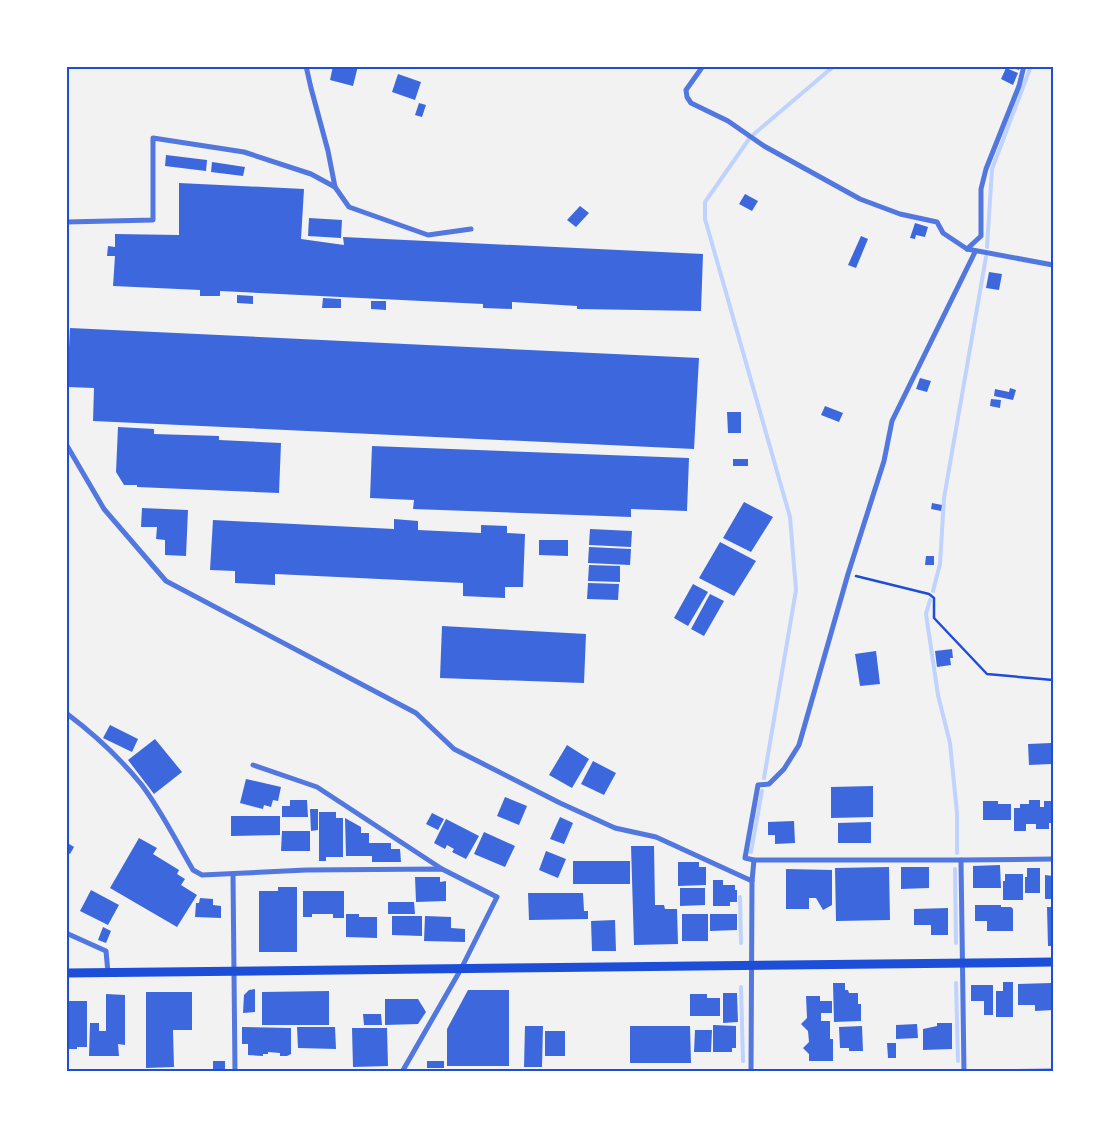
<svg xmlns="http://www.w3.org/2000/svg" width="1119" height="1138" font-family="'Source Sans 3',sans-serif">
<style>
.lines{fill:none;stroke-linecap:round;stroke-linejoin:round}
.stream{stroke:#bfd3fe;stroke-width:4}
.building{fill:#3d67dc}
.path{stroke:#1d4ed8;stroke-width:2.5}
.minor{stroke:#5277de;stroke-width:5}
.primary{stroke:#1d4ed8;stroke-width:9}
.neatline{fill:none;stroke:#1d4ed8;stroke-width:2}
</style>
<rect width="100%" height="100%" fill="#f2f2f2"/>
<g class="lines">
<g class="stream">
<polyline points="754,134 834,66"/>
<polyline points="749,139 705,202 705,219 790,517 796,590 764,778"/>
<polyline points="987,247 992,169 1031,66"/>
<polyline points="933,591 940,564 944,498 986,257"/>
<polyline points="930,600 926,614 938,695 950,743 957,813 957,853"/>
<polyline points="751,852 762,791"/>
<polyline points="955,869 956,943"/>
<polyline points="740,897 741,943"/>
<polyline points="956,983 958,1061"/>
<polyline points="741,987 743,1061"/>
</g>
</g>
<g class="building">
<polygon points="333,66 358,66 353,86 330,80"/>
<polygon points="1007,66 1020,66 1019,70"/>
<polygon points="1006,68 1018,73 1013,85 1001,79"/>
<polygon points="398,74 421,82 415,100 392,92"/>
<polygon points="419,103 426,105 422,117 415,115"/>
<polygon points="166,155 207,160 206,171 165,166"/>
<polygon points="212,162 245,167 243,176 211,172"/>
<polygon points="179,183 304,189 301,239 344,245 343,237 703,254 701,311 577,309 577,306 512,302 512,309 483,308 483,304 220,291 220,296 200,296 200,290 113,286 115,256 107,256 108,246 115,247 115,234 179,235"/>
<polygon points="745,194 758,201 752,211 739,204"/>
<polygon points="580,206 589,213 576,227 567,220"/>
<polygon points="309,218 342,220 341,238 308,236"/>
<polygon points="915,223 928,227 925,237 916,235 915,239 910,238"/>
<polygon points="861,236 868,239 856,268 848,265"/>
<polygon points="989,272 1002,274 999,290 986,288"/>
<polygon points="237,295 253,296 253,304 237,303"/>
<polygon points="323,298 341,299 341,308 322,308"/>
<polygon points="371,301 386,301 386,310 371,309"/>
<polygon points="70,328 699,358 694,449 93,421 94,388 67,387"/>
<polygon points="920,378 931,381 927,392 916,389"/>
<polygon points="1010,388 1016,390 1013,400 994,396 995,389 1009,392"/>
<polygon points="991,399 1001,400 1000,408 990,406"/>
<polygon points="825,406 843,413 839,422 821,415"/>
<polygon points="727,412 741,412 741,433 728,433"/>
<polygon points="118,427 154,429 154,434 219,436 219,440 281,443 279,493 137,487 137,485 124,485 116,472"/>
<polygon points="372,446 689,458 687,511 631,509 631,517 413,509 414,500 370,498"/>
<rect x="733" y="459" width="15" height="7"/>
<polygon points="744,502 773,517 751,552 723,538"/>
<polygon points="932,503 942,505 941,511 931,509"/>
<polygon points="142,508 188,510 186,556 165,555 165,540 156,539 157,527 141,527"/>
<polygon points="394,519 418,521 418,530 481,533 481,525 507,526 507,533 525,534 523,587 505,587 505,598 463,596 463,583 275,574 275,585 235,583 235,571 210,570 213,520 394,529"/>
<polygon points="590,529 632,531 631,547 589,545"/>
<polygon points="539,540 568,540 568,556 539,555"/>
<polygon points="720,542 756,561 734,596 699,578"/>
<polygon points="589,547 631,549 630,565 588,563"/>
<polygon points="926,556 934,556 934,565 925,565"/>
<polygon points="589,565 620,566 620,582 588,581"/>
<polygon points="588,583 619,584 618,600 587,599"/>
<polygon points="693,584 708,592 688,626 674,618"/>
<polygon points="710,594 724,601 704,636 691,629"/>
<polygon points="442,626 586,634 584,683 440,678"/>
<polygon points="952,649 953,658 950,658 951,665 937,667 935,651"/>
<polygon points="876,651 880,684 860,686 855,654"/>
<polygon points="110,725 138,739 132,752 103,738"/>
<polygon points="155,739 182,772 154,794 128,760"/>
<polygon points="1051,743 1051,764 1029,765 1028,744"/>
<polygon points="567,745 589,759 572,788 549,775"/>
<polygon points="593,761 616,773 604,795 581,784"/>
<polygon points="246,779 281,787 278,801 273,800 271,807 264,805 263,809 240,803"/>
<polygon points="873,786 873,817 831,818 831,787"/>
<polygon points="505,797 527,806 519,825 497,816"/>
<polygon points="290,800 307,800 308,817 282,817 282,806 290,806"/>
<polygon points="1029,800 1040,800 1040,807 1044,807 1044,801 1053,801 1053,823 1049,823 1049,829 1036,829 1036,824 1026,824 1026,831 1014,831 1014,808 1020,808 1020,804 1029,804"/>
<polygon points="983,801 998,801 998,804 1011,804 1011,820 983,820"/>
<polygon points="310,809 318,809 318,830 311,831"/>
<polygon points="319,812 336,812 336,818 343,818 343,857 326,857 326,861 319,861"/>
<polygon points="432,813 444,819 438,830 426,824"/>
<polygon points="231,816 280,816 280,835 231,836"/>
<polygon points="560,817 573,823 564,844 550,839"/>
<polygon points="345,818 361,827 361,833 369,833 369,843 391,843 391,849 400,849 401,862 372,862 372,856 346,856"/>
<polygon points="446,819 479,836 466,859 452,852 454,849 447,845 445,849 434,843"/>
<polygon points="794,821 795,843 775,844 775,835 768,835 768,822"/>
<polygon points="871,822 871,843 838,843 838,823"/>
<polygon points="282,831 310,831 310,851 281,851"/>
<polygon points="484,832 515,846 505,867 474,854"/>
<polygon points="139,838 157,848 153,854 179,870 177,874 185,879 181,885 197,895 177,927 110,888"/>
<polygon points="66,842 74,847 70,854 66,852"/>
<polygon points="631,846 654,846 655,905 664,905 665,909 677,909 678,944 634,945"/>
<polygon points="546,851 566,859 558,878 539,870"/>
<rect x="573" y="861" width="57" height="23"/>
<polygon points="678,862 699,862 699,867 706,867 706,885 678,886"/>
<polygon points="1000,865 1001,888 973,888 973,866"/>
<polygon points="889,867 890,920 836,921 835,868"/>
<polygon points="901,867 929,867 929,888 901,889"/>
<polygon points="1027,868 1040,868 1040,893 1025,893 1025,877 1027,877"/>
<polygon points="786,869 832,870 832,905 823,910 816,898 809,898 809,909 786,909"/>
<polygon points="1005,874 1023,874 1023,900 1003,900 1003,881 1005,881"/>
<polygon points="1045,875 1053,876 1053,899 1045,899"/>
<polygon points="415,877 440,877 440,882 446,881 446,901 416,902"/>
<polygon points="713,880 723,880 723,885 735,885 735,890 737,890 737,902 730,902 730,906 713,906"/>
<polygon points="278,887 297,887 297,952 259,952 259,891 278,891"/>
<polygon points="680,888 705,888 705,905 680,906"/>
<polygon points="91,890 119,905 108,925 80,911"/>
<polygon points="303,891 344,891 344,918 333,918 333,914 312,914 312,917 303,917"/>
<polygon points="528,893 583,893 584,911 588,911 588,919 529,920"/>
<polygon points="200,898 213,899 213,905 221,906 221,918 195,917 196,903 199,903"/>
<polygon points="388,902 414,902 415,914 388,914"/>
<polygon points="975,905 1001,905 1001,907 1011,907 1013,909 1013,931 987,931 987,921 975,921"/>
<polygon points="1047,907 1053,907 1053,946 1048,946"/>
<polygon points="948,908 948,935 931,935 931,925 914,925 914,909"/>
<polygon points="346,914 359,914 359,917 377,917 377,938 346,937"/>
<rect x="682" y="914" width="26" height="27"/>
<polygon points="710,914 737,914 737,930 710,931"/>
<polygon points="392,916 422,916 422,936 392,935"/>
<polygon points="425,916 451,917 451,928 465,929 465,942 424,941"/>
<polygon points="615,920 616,951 592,951 591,921"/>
<polygon points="103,927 111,931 106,943 98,940"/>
<polygon points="1003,982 1013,982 1013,1017 996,1017 996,991 1003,991"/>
<polygon points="833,983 845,983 845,990 848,990 849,993 858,993 858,1004 861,1004 861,1021 834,1022"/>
<polygon points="1051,983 1051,991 1053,991 1053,1010 1035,1011 1035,1005 1018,1005 1018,984"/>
<polygon points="971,985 993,985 993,1015 984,1015 984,1001 971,1001"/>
<polygon points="255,989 255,1012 243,1013 244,995 249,990"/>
<polygon points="468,990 509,990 509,1066 447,1066 447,1029"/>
<polygon points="329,991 329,1025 262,1025 262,992"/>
<polygon points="146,992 192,992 192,1030 173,1030 174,1067 146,1068"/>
<polygon points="723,993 737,993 738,1022 723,1023"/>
<polygon points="106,994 125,995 125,1045 118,1044 119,1056 89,1056 90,1023 99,1023 99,1031 106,1031"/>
<polygon points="690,994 707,994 707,998 720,998 720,1016 690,1016"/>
<polygon points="806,996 820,996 820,1001 832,1001 832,1013 821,1013 821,1021 830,1021 830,1039 833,1039 833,1061 809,1061 809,1054 803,1048 809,1042 808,1031 801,1024 807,1018"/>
<polygon points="385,999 418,999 426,1012 418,1024 385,1025"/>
<polygon points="66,1001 87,1001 87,1047 77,1047 77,1049 66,1049"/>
<polygon points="363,1014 381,1014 382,1025 364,1025"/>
<polygon points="937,1023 952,1023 952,1049 923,1050 923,1029 937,1026"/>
<polygon points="917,1024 918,1038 896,1039 896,1025"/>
<polygon points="713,1025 736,1026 736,1048 732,1048 732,1052 713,1052"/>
<polygon points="525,1026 543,1026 542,1067 524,1067"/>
<polygon points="630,1026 690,1026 691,1063 630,1063"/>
<polygon points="862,1026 863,1051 849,1051 849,1048 840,1048 839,1027"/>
<polygon points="242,1027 291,1028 291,1054 287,1056 280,1056 280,1053 268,1052 268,1054 263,1054 263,1056 248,1055 248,1044 242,1044"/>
<polygon points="297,1027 335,1027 336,1049 298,1048"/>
<polygon points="352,1028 387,1028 388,1066 353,1067"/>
<polygon points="695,1030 712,1030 711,1052 694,1052"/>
<rect x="545" y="1031" width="20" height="25"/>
<polygon points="887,1043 896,1043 896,1058 888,1058"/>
<rect x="213" y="1061" width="12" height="9"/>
<rect x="427" y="1061" width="17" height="7"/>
</g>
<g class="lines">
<polyline class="path" points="856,576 929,594 934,598 934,618 987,674 1053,680"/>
<g class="minor">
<polyline points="306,66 311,88 328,151 335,187 349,207 428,235 471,229"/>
<polyline points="703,66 686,90 687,97 691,103 728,121 764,146 860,199 900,214 937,222 943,233 967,249"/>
<polyline points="1024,66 1019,86 986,169 981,189 981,236 967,249 1053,265"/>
<polyline points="66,222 153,220 153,138 244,152 311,174 335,187"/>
<polyline points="975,252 892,421 884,461 848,574 799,745 784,769 769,784 758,785 745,858 754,860 961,860 1053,859"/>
<polyline points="66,444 104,509 166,581 416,713 454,749 560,803 615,828 656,837 752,881"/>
<path d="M66,713C94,734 119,757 141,784C161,810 176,841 193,870L202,875L306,870L442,869L497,897L461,969L402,1072"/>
<polyline points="253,765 317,787 442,869"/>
<polyline points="961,860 964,1072"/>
<polyline points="233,874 235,1072"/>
<polyline points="66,933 106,951 108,973"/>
<polyline points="379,1072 448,1072"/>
<polyline points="748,1072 798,1072"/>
<polyline points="751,1072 752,881 754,860"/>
<polyline points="981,1072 1053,1071"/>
</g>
<path class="primary" d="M66,973C395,972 724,963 1053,962"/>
</g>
<rect width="1119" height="1138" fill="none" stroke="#ffffff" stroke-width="135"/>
<rect x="68" y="68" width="984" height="1002" class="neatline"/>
</svg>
